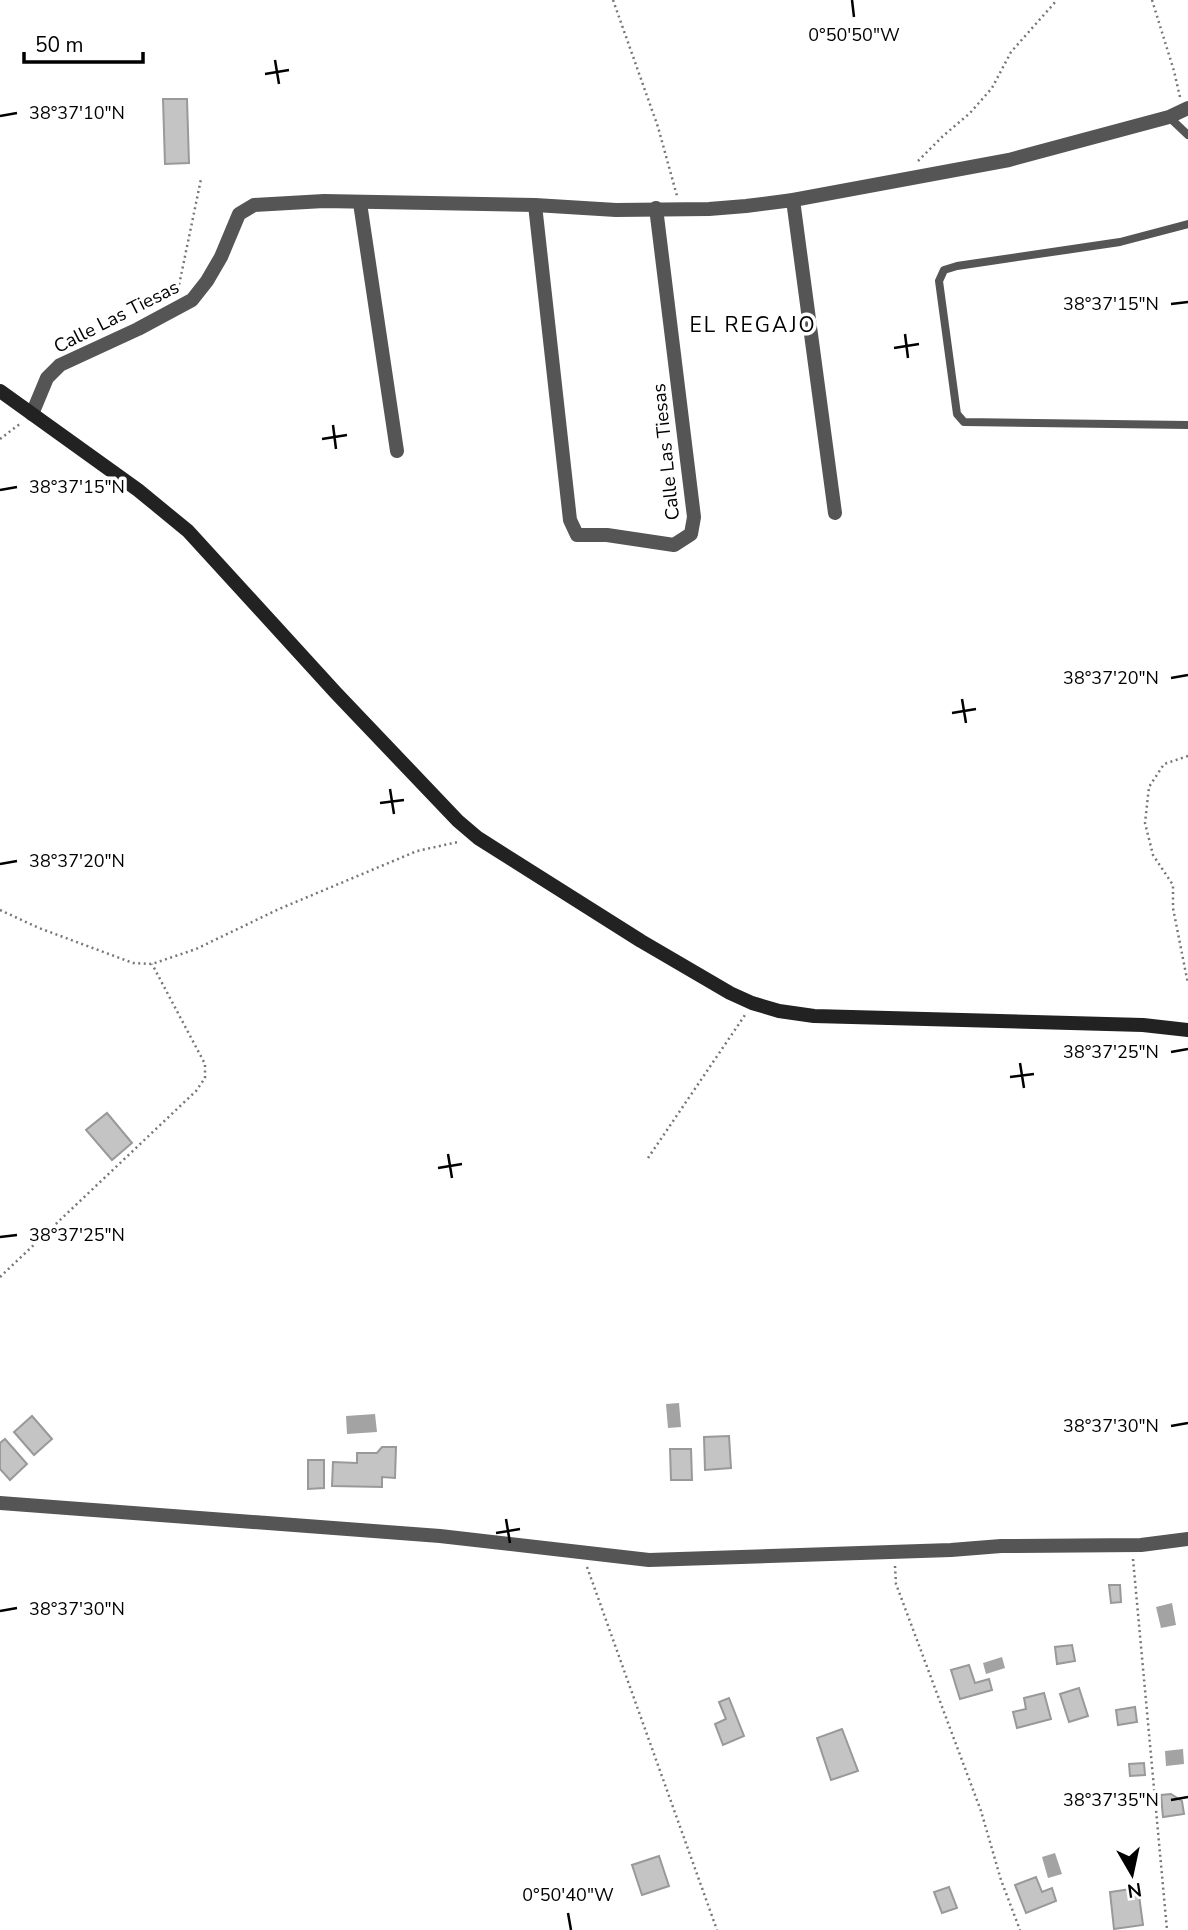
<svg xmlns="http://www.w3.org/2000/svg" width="1188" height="1930" font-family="'Nunito Sans',sans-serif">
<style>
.water{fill:#a3a3a3}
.building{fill:#c4c4c4;stroke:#999;stroke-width:2}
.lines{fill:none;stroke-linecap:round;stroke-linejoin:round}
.path{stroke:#777;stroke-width:2.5;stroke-dasharray:2 3.5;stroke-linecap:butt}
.lane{stroke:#555;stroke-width:8}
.street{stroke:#555;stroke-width:14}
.secondary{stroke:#222;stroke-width:14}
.ticks{fill:none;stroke:#000;stroke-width:2.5}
.labels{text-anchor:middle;stroke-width:7;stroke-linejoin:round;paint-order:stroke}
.street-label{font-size:19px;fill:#000;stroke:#fff}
.neighbourhood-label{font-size:21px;letter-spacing:2px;fill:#000;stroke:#fff}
.ticks-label{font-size:18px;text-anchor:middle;fill:#000;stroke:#fff;stroke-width:7;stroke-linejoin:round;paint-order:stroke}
</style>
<rect width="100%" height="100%" fill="#fff"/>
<g class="water">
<polygon points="679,1403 681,1427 668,1428 666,1404"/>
<polygon points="375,1414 377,1432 347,1434 346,1416"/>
<polygon points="1172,1603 1176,1625 1161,1628 1156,1607"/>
<polygon points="1002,1657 1005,1668 986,1674 983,1663"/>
<polygon points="1183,1749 1184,1764 1166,1766 1165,1751"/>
<polygon points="1055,1853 1062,1874 1048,1878 1042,1857"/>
</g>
<g class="building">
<polygon points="163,99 187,99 189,163 165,164"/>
<polygon points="107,1113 132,1143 112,1160 86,1130"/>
<polygon points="32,1416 52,1439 34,1455 14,1432"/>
<polygon points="729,1436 731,1468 705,1470 704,1437"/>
<polygon points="5,1439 27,1464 10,1480 0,1469 0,1443"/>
<polygon points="382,1447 396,1447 395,1478 382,1477 382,1487 332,1486 333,1462 357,1463 357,1453 377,1453"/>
<polygon points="670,1449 691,1449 692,1480 671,1480"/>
<polygon points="308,1460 324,1460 324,1488 308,1489"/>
<polygon points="1109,1585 1120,1585 1121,1602 1111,1603"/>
<polygon points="1072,1645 1075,1661 1057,1664 1055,1647"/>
<polygon points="969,1665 975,1683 989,1679 992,1690 960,1699 951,1670"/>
<polygon points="1079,1688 1088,1716 1069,1722 1060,1694"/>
<polygon points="1044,1693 1051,1719 1017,1728 1013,1712 1026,1709 1024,1698"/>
<polygon points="729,1698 744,1736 723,1745 715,1724 726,1719 719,1702"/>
<polygon points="1135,1707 1137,1722 1118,1725 1116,1710"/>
<polygon points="842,1729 858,1771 831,1780 817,1738"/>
<polygon points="1144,1763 1145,1775 1130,1776 1129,1764"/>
<polygon points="1171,1794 1182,1801 1184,1814 1163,1817 1161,1795"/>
<polygon points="659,1856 669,1886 642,1895 632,1865"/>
<polygon points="1036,1877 1042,1892 1052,1888 1056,1901 1026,1913 1015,1885"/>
<polygon points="949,1887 957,1908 942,1913 934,1892"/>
<polygon points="1138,1888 1143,1925 1114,1929 1110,1892"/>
</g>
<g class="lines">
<g class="path">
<polyline points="613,0 658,127 677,196"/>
<polyline points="1152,0 1174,71 1180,97"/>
<polyline points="918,161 943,136 970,113 992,88 1011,52 1057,0"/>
<polyline points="178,290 201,179"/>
<polyline points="0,439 21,423"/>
<polyline points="1188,756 1164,764 1149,787 1145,823 1153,855 1173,885 1173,908 1188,984"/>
<polyline points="0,910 39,928 133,963 152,964 196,949 279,909 417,851 458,842"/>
<polyline points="648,1158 745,1015"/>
<polyline points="0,1277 196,1091 205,1078 205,1064 152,964"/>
<polyline points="1133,1559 1167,1930"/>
<polyline points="895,1566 896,1584 981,1811 1001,1880 1020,1930"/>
<polyline points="587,1567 717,1930"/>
</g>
<g class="lane">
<polyline points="1169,117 1188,135"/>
<polyline points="1188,224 1120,242 957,266 944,270 939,281 957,414 964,422 1188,425"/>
</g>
<g class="street">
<polyline points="793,200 835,513"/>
<polyline points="360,203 397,451"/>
<polyline points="535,205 570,520 577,535 607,535 674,545 691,534 694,517 656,208"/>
<polyline points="32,414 47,378 60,365 138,329 192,300 207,281 221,257 239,214 254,205 324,201 535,205 616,210 709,209 746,206 793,200 1009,160 1169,117 1188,108"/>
<polyline points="0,1503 440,1536 649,1560 951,1550 1001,1546 1141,1545 1188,1539"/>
</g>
<polyline class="secondary" points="0,391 138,490 188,531 336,693 458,821 478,838 641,941 730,993 752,1003 779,1011 814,1016 1143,1025 1188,1030"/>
</g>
<path class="ticks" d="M852,0L854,17M275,60L279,84M265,74L289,70M0,116L17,113M1171,304L1188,302M905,334L908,358M894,348L919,344M333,425L336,449M322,439L347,435M0,490L17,487M1171,678L1188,675M962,699L966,723M952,713L976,709M390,789L394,814M380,803L404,800M0,864L17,861M1171,1052L1188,1049M1020,1063L1024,1088M1010,1077L1034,1074M448,1154L452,1178M438,1168L462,1164M0,1237L17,1235M1171,1426L1188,1423M506,1519L510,1543M496,1533L520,1529M0,1611L17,1608M1171,1800L1188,1797M568,1913L571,1930"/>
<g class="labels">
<g class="street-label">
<text transform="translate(116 316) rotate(-27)" y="7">Calle Las Tiesas</text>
<text transform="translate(665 452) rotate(-96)" y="7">Calle Las Tiesas</text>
</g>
<g class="neighbourhood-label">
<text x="753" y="332">EL REGAJO</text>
</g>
</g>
<g class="ticks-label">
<text x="854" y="41">0°50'50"W</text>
<text x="77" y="119">38°37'10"N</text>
<text x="1111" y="310">38°37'15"N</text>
<text x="77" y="493">38°37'15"N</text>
<text x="1111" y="684">38°37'20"N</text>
<text x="77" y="867">38°37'20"N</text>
<text x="1111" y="1058">38°37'25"N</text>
<text x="77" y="1241">38°37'25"N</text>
<text x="1111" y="1432">38°37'30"N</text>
<text x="77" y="1615">38°37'30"N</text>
<text x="1111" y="1806">38°37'35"N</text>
<text x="568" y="1901">0°50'40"W</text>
</g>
<g transform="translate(1132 1874) rotate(171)" stroke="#ffffff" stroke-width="5" paint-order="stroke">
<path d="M0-5L12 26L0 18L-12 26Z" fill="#000000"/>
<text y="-10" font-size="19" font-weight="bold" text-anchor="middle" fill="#000000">N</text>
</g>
<path d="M24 52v10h119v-10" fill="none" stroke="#000000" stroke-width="3.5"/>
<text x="35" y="52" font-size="21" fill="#000000" stroke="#ffffff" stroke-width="5" paint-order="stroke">50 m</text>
</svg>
